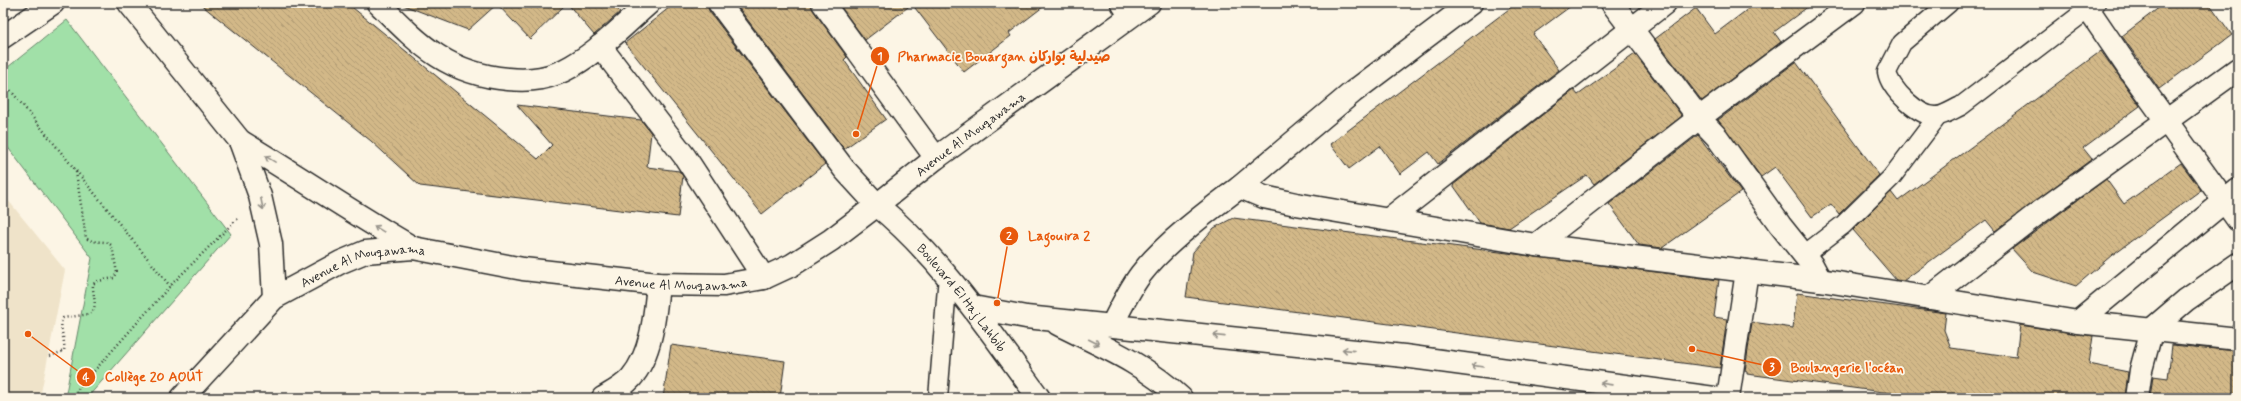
<svg xmlns="http://www.w3.org/2000/svg" width="2241" height="401" font-family="Mynerve,'Playpen Sans Arabic',sans-serif">
<style>
.built{fill:#efe3c9}
.park{fill:#a1e0a8;stroke:#66866a}
.building{fill:url(#building-back-hatch);stroke:#2b2b2b}
.lines{fill:none;stroke-linecap:round;stroke-linejoin:round}
.service-casing{stroke:#2b2b2b;stroke-width:21}
.pedestrian-casing{stroke:#2b2b2b;stroke-width:25}
.minor-casing{stroke:#2b2b2b;stroke-width:25}
.tertiary-casing{stroke:#2b2b2b;stroke-width:25}
.path{stroke:#2b2b2b;stroke-width:2.5;stroke-dasharray:1 3;stroke-linecap:butt}
.service{stroke:#fcf5e5;stroke-width:18}
.pedestrian{stroke:#fcf5e5;stroke-width:22}
.minor{stroke:#fcf5e5;stroke-width:22}
.tertiary{stroke:#fcf5e5;stroke-width:22}
.oneway{stroke:#949088}
.labels{text-anchor:middle;stroke-width:3.5;stroke-linejoin:round;paint-order:stroke}
.street-label{font-size:13px;fill:#2b2b2b;stroke:#fcf5e5}
.leader{fill:none;stroke:#e8590c;stroke-width:1.5}
.callout-dot{fill:#e8590c;stroke:#fcf5e5;stroke-width:1.5}
.mark-label{font-size:12px;text-anchor:middle;font-weight:bold;fill:#fff}
.callout-label{font-size:14px;text-anchor:middle;font-weight:bold;fill:#e8590c;stroke:#fcf5e5;stroke-width:3.5;stroke-linejoin:round;paint-order:stroke}
</style>
<defs>
<pattern id="building-back-hatch" width="6" height="6" patternUnits="userSpaceOnUse"><rect width="6" height="6" fill="#d2b888"/><path d="M-1 5l2 2M0 0l6 6M5-1l2 2" fill="none" stroke="#b49e76"/></pattern>
</defs>
<rect width="100%" height="100%" fill="#fcf5e5"/>
<filter id="ink" filterUnits="userSpaceOnUse"><feTurbulence type="fractalNoise" baseFrequency=".025" numOctaves="2"/><feDisplacementMap in="SourceGraphic" scale="8" xChannelSelector="R" yChannelSelector="G"/><feConvolveMatrix kernelMatrix="1 2 1 2 8 2 1 2 1" color-interpolation-filters="sRGB"/></filter>
<g filter="url(#ink)">
<polygon class="built" points="3,194 65,270 40,398 3,398"/>
<polygon class="park" points="67,20 231,234 87,398 65,398 92,258 3,141 3,71"/>
<g class="building">
<polygon points="199,3 347,3 538,159 552,145 517,105 641,120 651,133 647,167 679,171 683,176 678,217 420,186 371,141"/>
<polygon points="403,3 567,3 530,39 497,4 468,30 403,5"/>
<polygon points="567,3 612,3 620,12 594,35"/>
<polygon points="675,3 707,3 709,11 825,164 762,214 625,43"/>
<polygon points="735,3 811,3 813,10 847,57 844,60 886,119 844,149"/>
<polygon points="838,3 1048,3 1009,33 1011,36 964,72 912,4 865,40"/>
<polygon points="1517,3 1575,3 1533,34 1559,70 1438,164 1429,152 1400,174 1380,146 1349,169 1330,144"/>
<polygon points="1756,3 1813,3 1774,32 1781,42 1702,101 1655,39 1696,8 1715,34"/>
<polygon points="2165,3 2209,3 2232,35 2159,89 2122,36"/>
<polygon points="2101,51 2140,106 2083,148 2092,159 1995,231 1986,220 1903,281 1896,280 1853,230 1891,192 1898,201"/>
<polygon points="1635,54 1682,116 1594,184 1587,175 1509,228 1480,223 1453,185 1574,90 1578,95"/>
<polygon points="1796,62 1879,175 1839,214 1831,204 1812,217 1775,167 1761,177 1718,120"/>
<polygon points="1698,135 1741,192 1662,248 1639,245 1609,204"/>
<polygon points="2181,163 2201,190 2112,255 2076,286 2033,272 2012,249 2106,179 2124,204"/>
<polygon points="1233,218 1719,280 1714,317 1727,319 1720,368 1186,297 1193,252 1214,228"/>
<polygon points="1797,293 1946,313 1944,330 1951,348 2016,357 2020,325 2093,336 2089,364 2128,372 2125,398 1928,398 1747,374 1747,372 1745,371 1752,322 1793,328"/>
<polygon points="671,345 785,361 780,398 663,398"/>
<polygon points="2172,345 2238,351 2238,398 2150,398 2153,376 2168,378"/>
</g>
<g class="lines">
<g class="service-casing">
<g id="service">
<path d="M1949,3L1902,43L1887,72C1890,89 1919,118 1938,116C1945,115 1954,109 1961,106L2096,3"/>
<polyline points="1804,255 1843,225 1891,178 1938,116"/>
<polyline points="938,398 948,275"/>
</g>
</g>
<g class="pedestrian-casing">
<polyline id="pedestrian" points="3,37 53,3"/>
</g>
<g class="minor-casing">
<g id="minor">
<path d="M378,3C419,44 447,74 508,79C532,81 550,79 572,66C600,50 625,24 649,3"/>
<polyline points="719,3 844,169 877,205"/>
<polyline points="823,3 936,158"/>
<polyline points="1122,3 1130,15"/>
<polyline points="1612,3 1699,118 1717,137 1780,225 1812,265 1820,280"/>
<polyline points="2084,3 2131,72 2238,220"/>
<polyline points="600,46 685,157 764,278"/>
<polyline points="1240,187 1353,92 1471,3"/>
<polyline points="1389,219 1665,3"/>
<polyline points="1536,245 1699,118 1854,3"/>
<polyline points="1929,298 2033,217 2238,69"/>
<polyline points="973,307 1026,317 1404,356 1714,398"/>
<polyline points="2078,322 2238,190"/>
<path d="M1058,324C1102,346 1145,364 1181,398"/>
<path d="M1112,325C1121,307 1129,290 1141,274C1164,244 1209,210 1240,187L1264,197L1296,204L1536,245L1820,280L2078,322L2238,339"/>
<path d="M603,398C613,392 623,387 631,378C652,354 655,314 658,284"/>
<polyline points="1728,398 1747,271"/>
<polyline points="2137,398 2141,370 2152,329 2186,300 2238,264"/>
</g>
</g>
<g class="tertiary-casing">
<g id="tertiary">
<polyline points="129,3 240,141 260,196 271,244 274,298"/>
<path d="M240,141C298,176 354,214 413,248"/>
<path id="s1" d="M877,205C943,260 989,330 1039,398"/>
<path id="s2" d="M182,398L274,298L341,262L365,252L413,248L523,269L658,284L724,285L764,278L792,265L831,240L877,205L936,158L1149,3"/>
</g>
</g>
<g class="path">
<polyline points="3,81 170,286"/>
<path d="M50,356L64,351C66,340 58,327 63,318L90,314C99,307 92,294 93,284L98,281L114,278L117,273L112,246C104,238 95,245 86,238L76,172"/>
<polyline points="70,398 170,286 237,219"/>
</g>
<use href="#service" class="service"/>
<use href="#pedestrian" class="pedestrian"/>
<use href="#minor" class="minor"/>
<use href="#tertiary" class="tertiary"/>
</g>
<defs><path id="oneway-shaft" d="M-6 0H5M1.5-3L5.5 0L1.5 3" fill="none" stroke-width="1.6" stroke-linecap="round" stroke-linejoin="round"/></defs>
<g class="oneway">
<use href="#oneway-shaft" transform="translate(270 159) rotate(-149)"/>
<use href="#oneway-shaft" transform="translate(262 204) rotate(78)"/>
<use href="#oneway-shaft" transform="translate(379 229) rotate(-149)"/>
<use href="#oneway-shaft" transform="translate(1219 336) rotate(-174)"/>
<use href="#oneway-shaft" transform="translate(1094 342) rotate(27)"/>
<use href="#oneway-shaft" transform="translate(1348 350) rotate(-174)"/>
<use href="#oneway-shaft" transform="translate(1477 366) rotate(-172)"/>
<use href="#oneway-shaft" transform="translate(1606 384) rotate(-172)"/>
</g>
</g>
<g class="labels">
<g class="street-label">
<text dy="5" stroke="none"><textPath href="#s2" startOffset="893">Avenue Al Mouqawama</textPath></text>
<text dy="5" stroke="none"><textPath href="#s2" startOffset="233">Avenue Al Mouqawama</textPath></text>
<text dy="5" stroke="none"><textPath href="#s2" startOffset="557">Avenue Al Mouqawama</textPath></text>
<text dy="5" stroke="none"><textPath href="#s1" startOffset="126">Boulevard El Haj Lahbib</textPath></text>
</g>
</g>
<path class="leader" d="M856 134L880 56M997 303L1009 236M1692 349L1772 367M28 334L86 377"/>
<g class="callout-dot">
<circle cx="856" cy="134" r="4"/>
<circle cx="997" cy="303" r="4"/>
<circle cx="1692" cy="349" r="4"/>
<circle cx="28" cy="334" r="4"/>
<circle cx="880" cy="56" r="10"/>
<circle cx="1009" cy="236" r="10"/>
<circle cx="1772" cy="367" r="10"/>
<circle cx="86" cy="377" r="10"/>
</g>
<g class="mark-label">
<text x="880" y="60">1</text>
<text x="1009" y="240">2</text>
<text x="1772" y="371">3</text>
<text x="86" y="381">4</text>
</g>
<g class="callout-label">
<text x="1004" y="61">Pharmacie Bouargan صيدلية بواركان</text>
<text x="1059" y="240">Lagouira 2</text>
<text x="1847" y="372">Boulangerie l'océan</text>
<text x="154" y="381">Collège 20 AOUT</text>
</g>
<rect width="2241" height="401" fill="none" stroke="#fcf5e5" stroke-width="16"/>
<rect x="8" y="8" width="2225" height="385" fill="none" stroke="#2b2b2b" stroke-width="1.5" filter="url(#ink)"/>
</svg>
